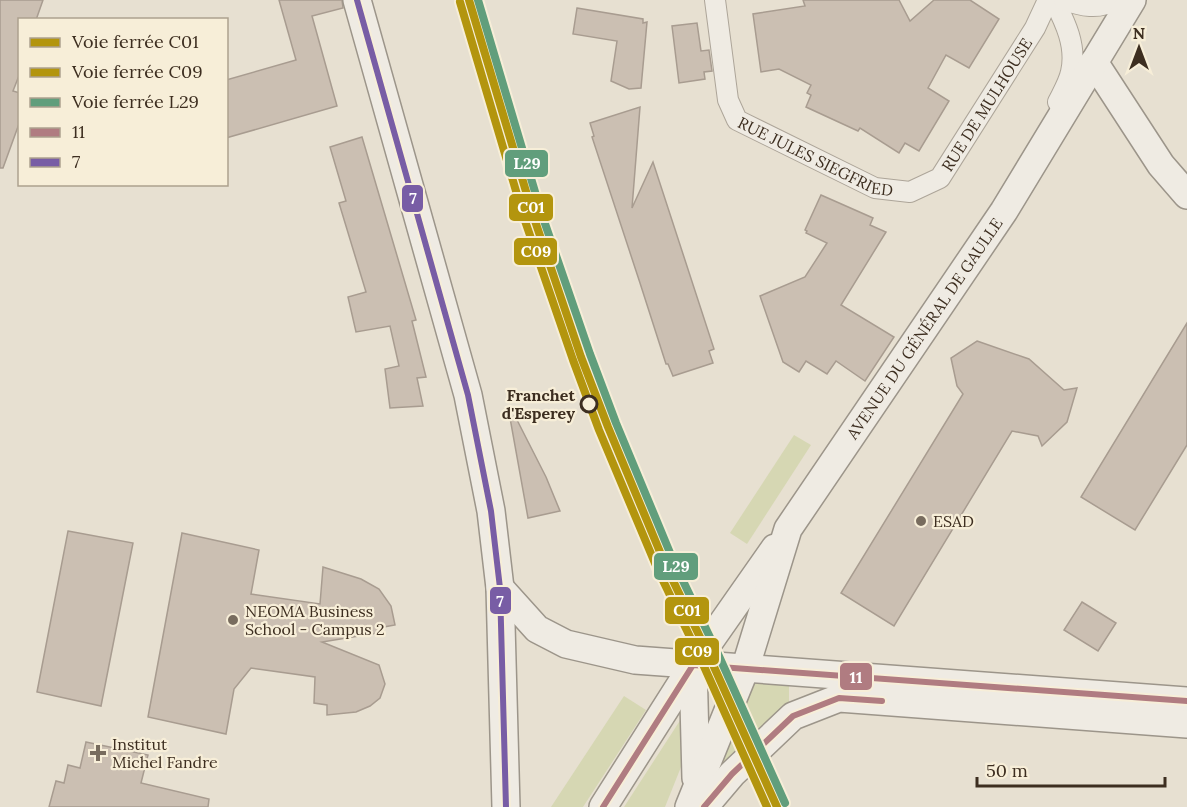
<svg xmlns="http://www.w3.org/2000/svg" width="1187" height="807" font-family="Lora,serif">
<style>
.green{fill:#d6d7b3}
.building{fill:#cbbfb2;stroke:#a89c90;stroke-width:1.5}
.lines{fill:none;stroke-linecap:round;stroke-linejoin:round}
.street-casing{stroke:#ada599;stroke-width:22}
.secondary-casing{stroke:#9c958a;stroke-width:30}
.street{stroke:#efebe3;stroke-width:20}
.secondary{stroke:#efebe3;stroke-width:27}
.bus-1-casing{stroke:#f7eed8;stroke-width:10}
.bus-2-casing{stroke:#f7eed8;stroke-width:10}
.bus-1{stroke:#b07c81;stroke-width:6}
.bus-2{stroke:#785da5;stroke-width:6}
.rail-1-casing{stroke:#f7eed8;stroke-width:12}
.rail-2-casing{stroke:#f7eed8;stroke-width:12}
.rail-3-casing{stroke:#f7eed8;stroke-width:12}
.rail-1{stroke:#b3950e;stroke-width:8}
.rail-2{stroke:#b3950e;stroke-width:8}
.rail-3{stroke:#619e7c;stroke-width:8}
.stop-dot{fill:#f7eed8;stroke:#3d2e20;stroke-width:3}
.poi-dot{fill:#786c5e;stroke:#f7eed8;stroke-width:2}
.labels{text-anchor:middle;stroke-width:4.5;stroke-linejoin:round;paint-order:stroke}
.street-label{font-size:16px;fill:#3d2e20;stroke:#f7eed8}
.stop-label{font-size:16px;font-weight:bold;fill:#3d2e20;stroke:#f7eed8;text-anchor:end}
.poi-label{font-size:16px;fill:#3d2e20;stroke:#f7eed8;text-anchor:start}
.line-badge{stroke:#f7eed8;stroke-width:2}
.badge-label{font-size:16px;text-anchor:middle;font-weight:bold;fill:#fff}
</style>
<rect width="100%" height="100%" fill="#e7e0d1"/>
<g class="green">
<polygon points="794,435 811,445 747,544 730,533"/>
<polygon points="789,683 789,707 723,765 720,763 753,684"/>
<polygon points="624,696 646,710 583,807 551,807"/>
<polygon points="681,719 685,757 665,807 624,807"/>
</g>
<g class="building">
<polygon points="0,0 43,0 36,20 20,20 20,73 13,91 20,93 20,121 3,168 0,168"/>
<polygon points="279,0 342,0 343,8 312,16 337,106 226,138 226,80 296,60"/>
<polygon points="803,0 899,0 910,21 934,0 970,0 999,19 969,68 946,55 928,88 949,101 919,151 905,143 899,153 860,128 858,131 806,107 811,95 807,93 811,85 779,69 761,72 753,14 805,6"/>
<polygon points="577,8 643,19 643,23 647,22 641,88 629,89 611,81 617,41 573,34"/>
<polygon points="697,23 701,51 709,50 712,71 704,72 705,79 679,83 672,26"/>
<polygon points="640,107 632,208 653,162 714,349 709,351 713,363 673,376 668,364 666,364 640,283 592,137 594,136 590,123"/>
<polygon points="362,137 416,320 412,321 426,377 417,378 423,406 390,408 385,369 399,366 390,326 356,332 348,297 366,292 339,203 346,201 330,147"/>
<polygon points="821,195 873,218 870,225 886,232 841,305 894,337 865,381 836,361 827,374 806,361 799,372 783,362 760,296 805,277 827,243 806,233 807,231 805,230"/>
<polygon points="1187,323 1187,445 1135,530 1081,497"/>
<polygon points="977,341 1029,359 1064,390 1077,388 1067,422 1042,446 1038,436 1012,431 894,626 841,593 963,394 957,386 951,358"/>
<polygon points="515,416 546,477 560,511 528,518 510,418"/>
<polygon points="68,531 133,543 101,706 37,692"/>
<polygon points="182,533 259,550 251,594 320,604 323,567 361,579 379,589 391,606 395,625 384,627 383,632 322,642 379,665 385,684 380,698 370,706 356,712 327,715 327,705 314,703 315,677 251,668 234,689 226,734 148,717"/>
<polygon points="1082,602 1116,623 1098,651 1064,630"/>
<polygon points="86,742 148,755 141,783 209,799 208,807 49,807 56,781 64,783 68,765 80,768"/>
</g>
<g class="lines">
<g class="street-casing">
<g id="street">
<path id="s1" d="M715,0L728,100L737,120L875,188L910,192L940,178L1035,28L1048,0"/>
<path d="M1054,0C1065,22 1077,46 1071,72C1069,82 1063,92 1058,102"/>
<path d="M1064,0C1081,6 1099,10 1115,0"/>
</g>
</g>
<g class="secondary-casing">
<g id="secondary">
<polyline points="357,0 468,395 491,511 500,588 506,807"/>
<polyline points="1094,62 1161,165 1187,195"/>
<polyline points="500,588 537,629 566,644 635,660 1187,701"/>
<polyline points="693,665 696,778"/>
<polyline points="603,807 693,665 775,548"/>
<path id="s2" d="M689,807L745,669L788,529L1004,211L1132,0"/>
<polyline points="704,807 732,774 793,716 839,698 1187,724"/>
</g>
</g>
<use href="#street" class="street"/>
<use href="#secondary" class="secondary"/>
<g class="bus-1-casing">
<g id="bus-1">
<polyline points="603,807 693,665 1187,701"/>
<polyline points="704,807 732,774 793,716 839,698 882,701"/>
</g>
</g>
<g class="bus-2-casing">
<polyline id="bus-2" points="357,0 468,395 491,511 500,588 506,807"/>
</g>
<use href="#bus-1" class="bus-1"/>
<use href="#bus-2" class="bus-2"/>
<g class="rail-1-casing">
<polyline id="rail-1" points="469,0 533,215 581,357 608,427 665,564 710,658 777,807"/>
</g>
<g class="rail-2-casing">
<polyline id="rail-2" points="460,2 524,218 573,360 599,430 657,568 702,662 767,807"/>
</g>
<g class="rail-3-casing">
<polyline id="rail-3" points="478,0 541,212 590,354 616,423 673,560 718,654 785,803"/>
</g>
<use href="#rail-1" class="rail-1"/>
<use href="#rail-2" class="rail-2"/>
<use href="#rail-3" class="rail-3"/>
</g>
<circle class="stop-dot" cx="589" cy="404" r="8"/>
<g class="poi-dot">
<circle cx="921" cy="521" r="6"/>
<circle cx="233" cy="620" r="6"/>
<path d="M95 744h6v6h6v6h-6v6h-6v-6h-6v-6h6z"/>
</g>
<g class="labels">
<g class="street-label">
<text dy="6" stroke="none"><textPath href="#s1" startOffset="432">RUE DE MULHOUSE</textPath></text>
<text dy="6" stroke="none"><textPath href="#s1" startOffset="210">RUE JULES SIEGFRIED</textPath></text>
<text dy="6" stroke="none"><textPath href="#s2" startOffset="538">AVENUE DU GÉNÉRAL DE GAULLE</textPath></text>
</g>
<g class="stop-label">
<text x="575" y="401">Franchet<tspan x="575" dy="18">d'Esperey</tspan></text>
</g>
<g class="poi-label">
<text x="933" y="527">ESAD</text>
<text x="245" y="617">NEOMA Business<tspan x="245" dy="18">School - Campus 2</tspan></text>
<text x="112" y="750">Institut<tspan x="112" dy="18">Michel Fandre</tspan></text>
</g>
</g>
<g class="line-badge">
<rect x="504" y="149" width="45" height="29" rx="6" fill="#619e7c"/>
<rect x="401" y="184" width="23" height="29" rx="6" fill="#785da5"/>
<rect x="508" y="193" width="46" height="29" rx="6" fill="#b3950e"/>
<rect x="513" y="237" width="45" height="29" rx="6" fill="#b3950e"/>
<rect x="653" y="552" width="46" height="29" rx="6" fill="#619e7c"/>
<rect x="489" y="586" width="23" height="29" rx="6" fill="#785da5"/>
<rect x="664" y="596" width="46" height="29" rx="6" fill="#b3950e"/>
<rect x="674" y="637" width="46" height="29" rx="6" fill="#b3950e"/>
<rect x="839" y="662" width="34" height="29" rx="6" fill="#b07c81"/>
</g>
<g class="badge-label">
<text x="527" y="169">L29</text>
<text x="413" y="204">7</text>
<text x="531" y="213">C01</text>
<text x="536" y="257">C09</text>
<text x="676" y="572">L29</text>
<text x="500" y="607">7</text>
<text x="687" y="616">C01</text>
<text x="697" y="657">C09</text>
<text x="856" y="683">11</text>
</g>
<rect x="18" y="18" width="210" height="168" fill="#f7eed8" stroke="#ada18e" stroke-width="1.5"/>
<rect x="30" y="38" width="30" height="9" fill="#b3950e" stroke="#ada18e" stroke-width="1.5"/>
<text x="72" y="48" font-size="18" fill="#3d2e20">Voie ferrée C01</text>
<rect x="30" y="68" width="30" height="9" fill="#b3950e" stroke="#ada18e" stroke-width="1.5"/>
<text x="72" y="78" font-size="18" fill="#3d2e20">Voie ferrée C09</text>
<rect x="30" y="98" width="30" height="9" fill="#619e7c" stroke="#ada18e" stroke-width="1.5"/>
<text x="72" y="108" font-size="18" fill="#3d2e20">Voie ferrée L29</text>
<rect x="30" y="128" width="30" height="9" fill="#b07c81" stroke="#ada18e" stroke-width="1.5"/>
<text x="72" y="138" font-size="18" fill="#3d2e20">11</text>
<rect x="30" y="158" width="30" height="9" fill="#785da5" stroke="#ada18e" stroke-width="1.5"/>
<text x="72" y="168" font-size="18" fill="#3d2e20">7</text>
<g transform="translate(1139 48)" stroke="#f7eed8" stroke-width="4.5" paint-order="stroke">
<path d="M0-4.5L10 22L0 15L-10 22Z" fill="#3d2e20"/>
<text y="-9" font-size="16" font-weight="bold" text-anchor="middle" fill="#3d2e20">N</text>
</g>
<path d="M977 777v9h188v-9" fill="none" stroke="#3d2e20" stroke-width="3"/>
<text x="986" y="777" font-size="18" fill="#3d2e20" stroke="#f7eed8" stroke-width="4.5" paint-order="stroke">50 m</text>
</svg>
